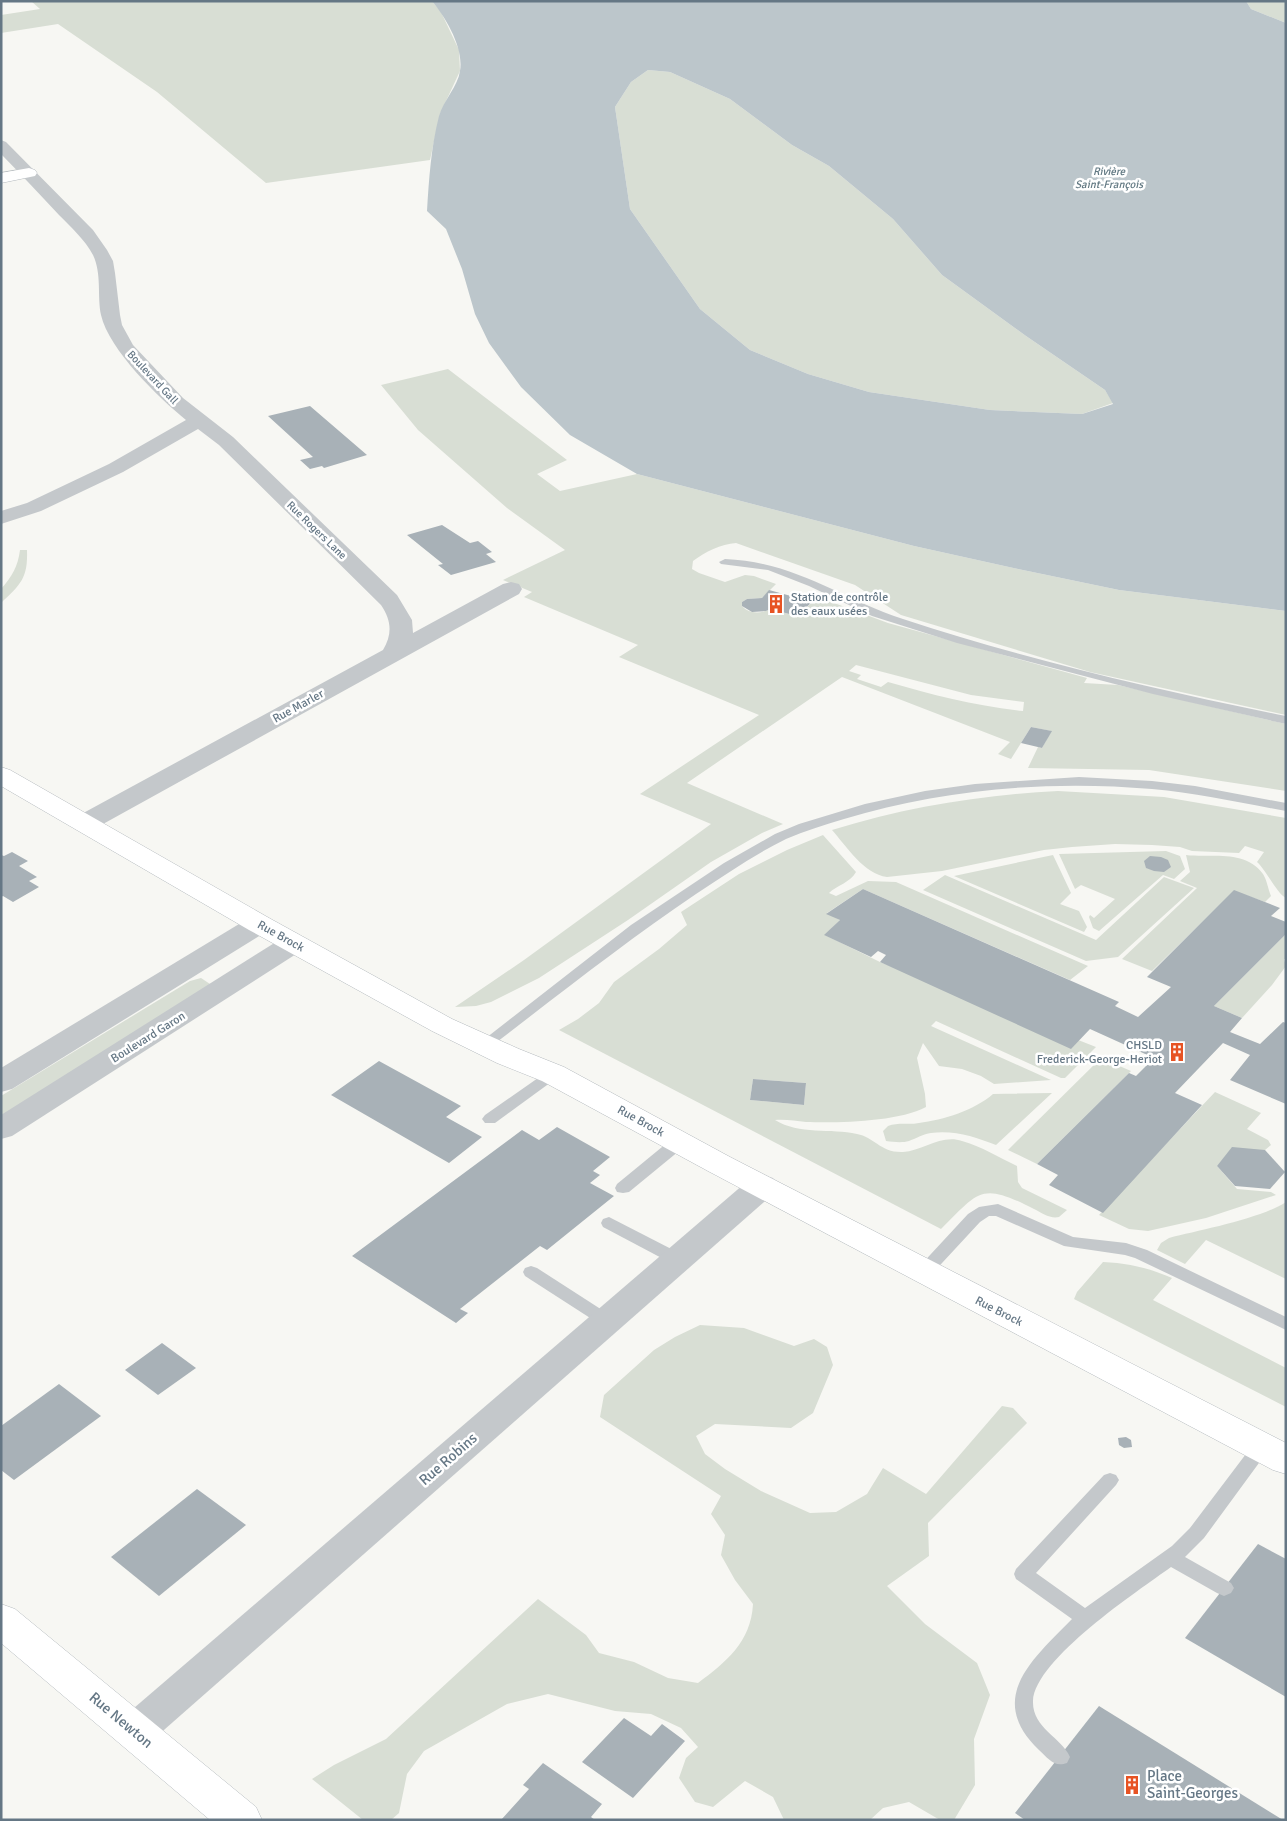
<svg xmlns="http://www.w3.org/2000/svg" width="1287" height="1821" font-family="Signika,sans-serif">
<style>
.green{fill:#d8ded4;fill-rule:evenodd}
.water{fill:#bcc6cb;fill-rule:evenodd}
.building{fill:#a8b1b7}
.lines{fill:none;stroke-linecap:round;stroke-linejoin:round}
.secondary-casing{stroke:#b4babe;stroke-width:1}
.lane{fill:#c4c8cb;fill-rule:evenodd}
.street{fill:#c4c8cb;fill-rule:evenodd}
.secondary{fill:#fff;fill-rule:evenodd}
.labels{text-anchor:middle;stroke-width:5;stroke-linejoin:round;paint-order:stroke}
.far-water-label{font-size:11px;font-style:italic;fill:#617882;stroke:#fff}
.far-street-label{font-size:11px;fill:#657785;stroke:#fff}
.poi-label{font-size:12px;fill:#657785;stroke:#fff;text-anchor:start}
.street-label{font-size:12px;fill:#657785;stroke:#fff}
.near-street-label{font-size:15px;fill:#657785;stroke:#fff}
.near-poi-label{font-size:15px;fill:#657785;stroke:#fff;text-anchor:start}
</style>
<rect width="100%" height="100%" fill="#f7f7f3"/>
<g class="green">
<polygon points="31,1 432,1 441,12 459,50 460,71 440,114 430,160 266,183 157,92 58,24 1,33 1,15 40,9"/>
<polygon points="1246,1 1286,1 1286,23 1251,9"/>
<polygon points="648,70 670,72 730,99 792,145 829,166 893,219 942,275 1026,336 1105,390 1113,403 1082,414 990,410 869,392 808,374 750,350 700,309 630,209 615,107 631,82"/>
<path d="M448,369L567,460L537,474L560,491L637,474L914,546L1018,569L1119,590L1286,611V715L1090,672L901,615L855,585L736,543C721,544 705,552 693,561L692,569L699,573L725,582L745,575L754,576L776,584L762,598L747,599L742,602V606C749,614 761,614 770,609L797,616L818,597L888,623L1087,678L1084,683L1118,685L1286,724V791L1149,770L1028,768L1038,747L1042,748L1051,731L1031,727L1011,759L998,754L1010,742L842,677L687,783L783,824L762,833L711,862L628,920L539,978L491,1002L476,1006L455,1007L524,960L711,824L640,794L759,715L619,657L638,645L524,597L532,592L503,580L565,550L507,508L418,430L381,385ZM856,665L971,695L1024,702L1023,711C976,706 933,695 888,682L881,687L857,679L861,675L849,671Z"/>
<path d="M20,550H27C28,578 21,584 1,603V589C12,577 18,566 20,550Z"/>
<path d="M1058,791L1164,797L1286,818V898C1277,894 1267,871 1257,862L1264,852L1245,846L1239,853L1192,851L1180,847L1152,845L1115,844L1072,847L1044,850L942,871L887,877C864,874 847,847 832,830C907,807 981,795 1058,791Z"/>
<path d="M823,835L856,872C850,883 837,885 829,893L836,896L868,881L896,882L1088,966L1070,980L863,889L827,913L840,920L825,935L880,962L1096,1047L1065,1078H1061L936,1021L931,1026L1051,1080L994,1084L981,1076L962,1069L939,1066L923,1043L917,1058L925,1094L926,1107C898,1122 838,1123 806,1122C796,1121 785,1119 775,1120C799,1135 831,1128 857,1134C874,1137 881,1153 903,1152C923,1151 941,1134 962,1141C981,1146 1000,1158 1017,1166L1018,1182L1022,1188L1067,1210L1059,1217C1050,1219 1042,1213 1034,1209C981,1182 980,1190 941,1229L559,1030L578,1019L599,1003L614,982L659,949L687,925L681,912L739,874L787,850ZM753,1079L806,1083L804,1105L750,1100Z"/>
<polygon points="1166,851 1180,856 1185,869 1174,879 1163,875 1099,931 1093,928 1089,917 1090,915 1094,918 1115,899 1081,885 1075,889 1059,854"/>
<polygon points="1053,855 1071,893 1060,904 1079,911 1087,927 1084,932 954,876"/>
<path d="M1186,855C1212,858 1245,849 1263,874C1267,880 1268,889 1271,896L1265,902L1234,891L1152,971L1122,959L1197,888L1180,881L1190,872Z"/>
<polygon points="945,875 1096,940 1164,877 1194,888 1118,957 1086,961 923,890"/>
<polygon points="1286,934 1286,959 1284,959 1286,966 1272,985 1242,1018 1214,1006"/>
<polygon points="201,978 210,984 204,990 1,1116 1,1096 190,981"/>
<polygon points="1101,1058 1131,1071 1037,1164 1008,1150"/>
<polygon points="1215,1092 1261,1113 1247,1129 1268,1140 1271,1145 1265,1150 1217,1166 1237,1189 1271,1192 1276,1195 1206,1218 1148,1231 1129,1229 1099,1215"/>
<path d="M1052,1093L996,1145C975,1137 955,1130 931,1133C923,1134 917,1138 909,1141C902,1143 894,1142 886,1141L883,1131L888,1126C898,1122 909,1125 919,1123C943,1120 975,1110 993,1094Z"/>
<path d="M1286,1202V1279L1206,1240L1185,1264L1157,1250L1161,1243L1169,1238C1200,1230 1260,1219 1286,1202Z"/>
<path d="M1103,1262C1128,1263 1149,1268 1172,1278L1153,1300L1286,1368V1407L1074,1299L1077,1292Z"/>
<path d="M700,1325L744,1328L794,1346L814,1339L827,1347L833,1365L813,1413L791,1428L715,1424L696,1436L705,1454L725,1469L761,1491L810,1513L836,1512L867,1494L883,1468L926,1494L1002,1406L1013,1408L1027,1423L928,1523L929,1556L887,1586L925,1624L977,1663L990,1695L974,1739L975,1785L954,1820H940L909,1802L883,1808L870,1820H784L773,1797L745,1781L713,1807L695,1802L679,1778L686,1758L698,1747L681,1728L651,1714L615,1711L548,1694L507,1704L424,1751L407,1774L399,1813L391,1820H363L312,1779L334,1765L386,1739L538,1599L586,1635L599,1653L634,1662L668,1678L698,1683C726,1662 751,1642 753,1604L735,1580L721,1555L725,1535L711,1514L721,1496L600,1417L604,1395L654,1350L675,1337Z"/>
</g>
<path class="water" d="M432,1H1246L1251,9L1286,23V611L1119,590L1018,569L914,546L637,474L570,435L521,387L489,343L475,314L462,269L446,229L427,211C429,179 431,147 439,116C443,101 458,86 460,71C464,48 446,18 432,1ZM648,70L670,72L730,99L792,145L829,166L893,219L942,275L1026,336L1105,390L1113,404L1082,414L990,410L869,392L808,374L750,350L700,309L630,209L615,107L631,82Z"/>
<g class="building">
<polygon points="310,406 367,455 324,468 322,466 310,469 300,460 313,457 268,416"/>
<polygon points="442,525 470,543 478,541 492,552 486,554 496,562 451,575 438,565 443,564 407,535"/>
<polygon points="769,590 791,596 813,601 797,616 770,609 766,611 752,612 742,606 742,602 747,599 762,598"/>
<polygon points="1031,727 1052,731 1042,748 1021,743"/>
<polygon points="12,852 28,861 19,866 37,877 29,881 39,887 13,902 3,896 1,897 1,855 4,856"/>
<polygon points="1150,856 1161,857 1168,860 1171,867 1164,872 1154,871 1146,868 1144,861"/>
<polygon points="863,889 1119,1002 1115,1006 1138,1017 1171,987 1147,977 1234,890 1280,908 1271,916 1286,922 1286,934 1214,1006 1242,1018 1230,1032 1260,1044 1283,1022 1286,1023 1286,1104 1230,1080 1250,1055 1223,1043 1175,1093 1202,1105 1103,1213 1049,1185 1058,1175 1037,1164 1129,1073 1136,1076 1154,1058 1090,1029 1071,1049 880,962 886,955 878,951 871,957 824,935 840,920 826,914"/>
<polygon points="379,1061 461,1106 446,1117 482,1137 449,1163 331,1095"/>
<polygon points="753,1079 806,1083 804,1105 750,1100"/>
<polygon points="557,1127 610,1157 593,1171 600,1175 590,1183 614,1196 547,1250 540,1246 460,1309 468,1313 456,1323 352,1256 522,1130 539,1140"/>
<polygon points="1232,1147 1265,1150 1285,1172 1270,1189 1235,1186 1217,1166"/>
<polygon points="162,1343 196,1368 158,1395 125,1370"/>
<polygon points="59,1384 101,1416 14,1480 1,1470 1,1426"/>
<polygon points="1126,1437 1131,1440 1132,1447 1124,1448 1119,1445 1118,1438"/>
<polygon points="197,1489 246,1525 159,1596 111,1557"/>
<polygon points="1258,1544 1286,1559 1286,1697 1185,1638"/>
<polygon points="1099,1706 1283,1820 1025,1820 1015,1813"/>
<polygon points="624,1718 651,1736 662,1724 685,1741 633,1798 582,1762"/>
<polygon points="543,1763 602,1804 591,1817 595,1820 501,1820 529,1789 523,1785"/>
</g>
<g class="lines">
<g class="secondary-casing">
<g id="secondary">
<polygon points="29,168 35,170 37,173 35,176 1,183 1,173"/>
<polygon points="1,767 10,770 269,918 452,1019 519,1049 564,1067 730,1157 1286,1443 1286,1474 1273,1470 708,1171 542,1081 497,1063 432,1031 249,930 1,786"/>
<polygon points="1,1604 15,1609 256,1807 262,1820 210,1820 1,1643"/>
</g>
</g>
<g class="lane">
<path d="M725,559C796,562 839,598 903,619C1028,660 1157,690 1286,716V724L1153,694L957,643L872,616L809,586L768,570L721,564L719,562Z"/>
<path d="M1079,777L1152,781L1195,786L1286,803V811C1241,803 1197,793 1152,789C1049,780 943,789 844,819C824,825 805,831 786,839C755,854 725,875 696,894C625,942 557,996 489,1048H479L477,1045L631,925L724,863L775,834L799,824L865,804L925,791L975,784Z"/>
<polygon points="553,1069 558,1071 561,1074 558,1077 495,1123 485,1123 482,1119 485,1115 548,1071"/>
<polygon points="679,1137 685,1138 687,1142 685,1146 629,1192 623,1193 617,1192 615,1188 617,1184 673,1138"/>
<polygon points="998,1204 1073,1237 1126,1243 1147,1250 1286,1317 1286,1330 1135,1258 1125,1255 1064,1246 996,1216 989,1216 980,1222 930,1276 924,1278 918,1276 916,1272 918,1268 968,1214 979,1207"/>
<polygon points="609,1217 683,1255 685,1259 683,1263 677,1265 671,1263 603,1227 601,1223 603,1219"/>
<polygon points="531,1266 537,1268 613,1317 615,1321 613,1325 607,1327 601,1325 525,1276 523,1272 525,1268"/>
<path d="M1261,1440L1267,1442L1270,1447L1267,1452L1204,1538L1185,1557L1231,1583L1234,1588L1231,1593L1224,1596L1217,1593L1171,1567C1138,1591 1035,1659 1033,1701C1032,1728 1061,1737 1070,1757L1067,1763C1054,1768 1048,1758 1039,1750C985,1698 1033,1659 1072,1619L1016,1579L1014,1574L1016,1569L1104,1475L1110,1473L1116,1475L1119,1480L1116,1485L1036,1573L1085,1608L1172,1546L1190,1528L1255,1442Z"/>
</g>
<g class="street">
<path d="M1,140L6,142L93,230L107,250L113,261L115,273L120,315L122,325L133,345L183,398L233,437L397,595L412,620L413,633L503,584L511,582L519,584L522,589L519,594L94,829L85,831L76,829L72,823L76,817L383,650C393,633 391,620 381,605L219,445L198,429L123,472L41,511L1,524V511L27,503L109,464L186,420C159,398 109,350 101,315C97,296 102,274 93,255C85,240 71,227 59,215C40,195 21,174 1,154Z"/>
<polygon points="259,916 269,918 273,924 269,930 12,1089 1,1092 1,1068 249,918"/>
<polygon points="294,935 304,937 308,943 304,949 12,1136 1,1139 1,1115 284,937"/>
<polygon points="762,1175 773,1178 778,1186 773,1194 148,1744 134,1749 120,1744 114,1732 120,1720 751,1178"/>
</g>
<use href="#secondary" class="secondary"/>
</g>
<defs>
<g id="building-bare" transform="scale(1.5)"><path d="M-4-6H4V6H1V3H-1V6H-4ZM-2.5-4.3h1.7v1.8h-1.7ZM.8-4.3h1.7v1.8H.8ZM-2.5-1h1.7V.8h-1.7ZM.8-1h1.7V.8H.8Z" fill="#e75323" stroke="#fff" stroke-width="2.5" paint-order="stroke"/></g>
</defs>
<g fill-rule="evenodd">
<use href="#building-bare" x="776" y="604"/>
<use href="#building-bare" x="1177" y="1052"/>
<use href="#building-bare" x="1132" y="1785"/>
</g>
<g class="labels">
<g class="far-water-label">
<text x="1109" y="175">Rivière<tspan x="1109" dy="13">Saint-François</tspan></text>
</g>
<g class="far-street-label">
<text transform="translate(153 377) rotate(47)" y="4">Boulevard Gall</text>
<text transform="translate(317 530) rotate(44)" y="4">Rue Rogers Lane</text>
</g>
<g class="poi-label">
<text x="791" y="601">Station de contrôle<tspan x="791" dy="14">des eaux usées</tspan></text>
<text x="1162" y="1049" text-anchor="end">CHSLD<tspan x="1162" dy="14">Frederick-George-Heriot</tspan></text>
</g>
<g class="street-label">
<text transform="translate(298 706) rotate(-29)" y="4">Rue Marler</text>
<text transform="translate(281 936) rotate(29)" y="4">Rue Brock</text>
<text transform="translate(148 1037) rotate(-32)" y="4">Boulevard Garon</text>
<text transform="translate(641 1121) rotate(29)" y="4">Rue Brock</text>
<text transform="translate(999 1311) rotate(27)" y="4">Rue Brock</text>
</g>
<g class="near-street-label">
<text transform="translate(448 1459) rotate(-41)" y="5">Rue Robins</text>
<text transform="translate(121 1720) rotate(40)" y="5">Rue Newton</text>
</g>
<g class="near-poi-label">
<text x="1147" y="1781">Place<tspan x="1147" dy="17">Saint-Georges</tspan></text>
</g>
</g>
<rect width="1287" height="1821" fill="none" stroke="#657785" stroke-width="5"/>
</svg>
